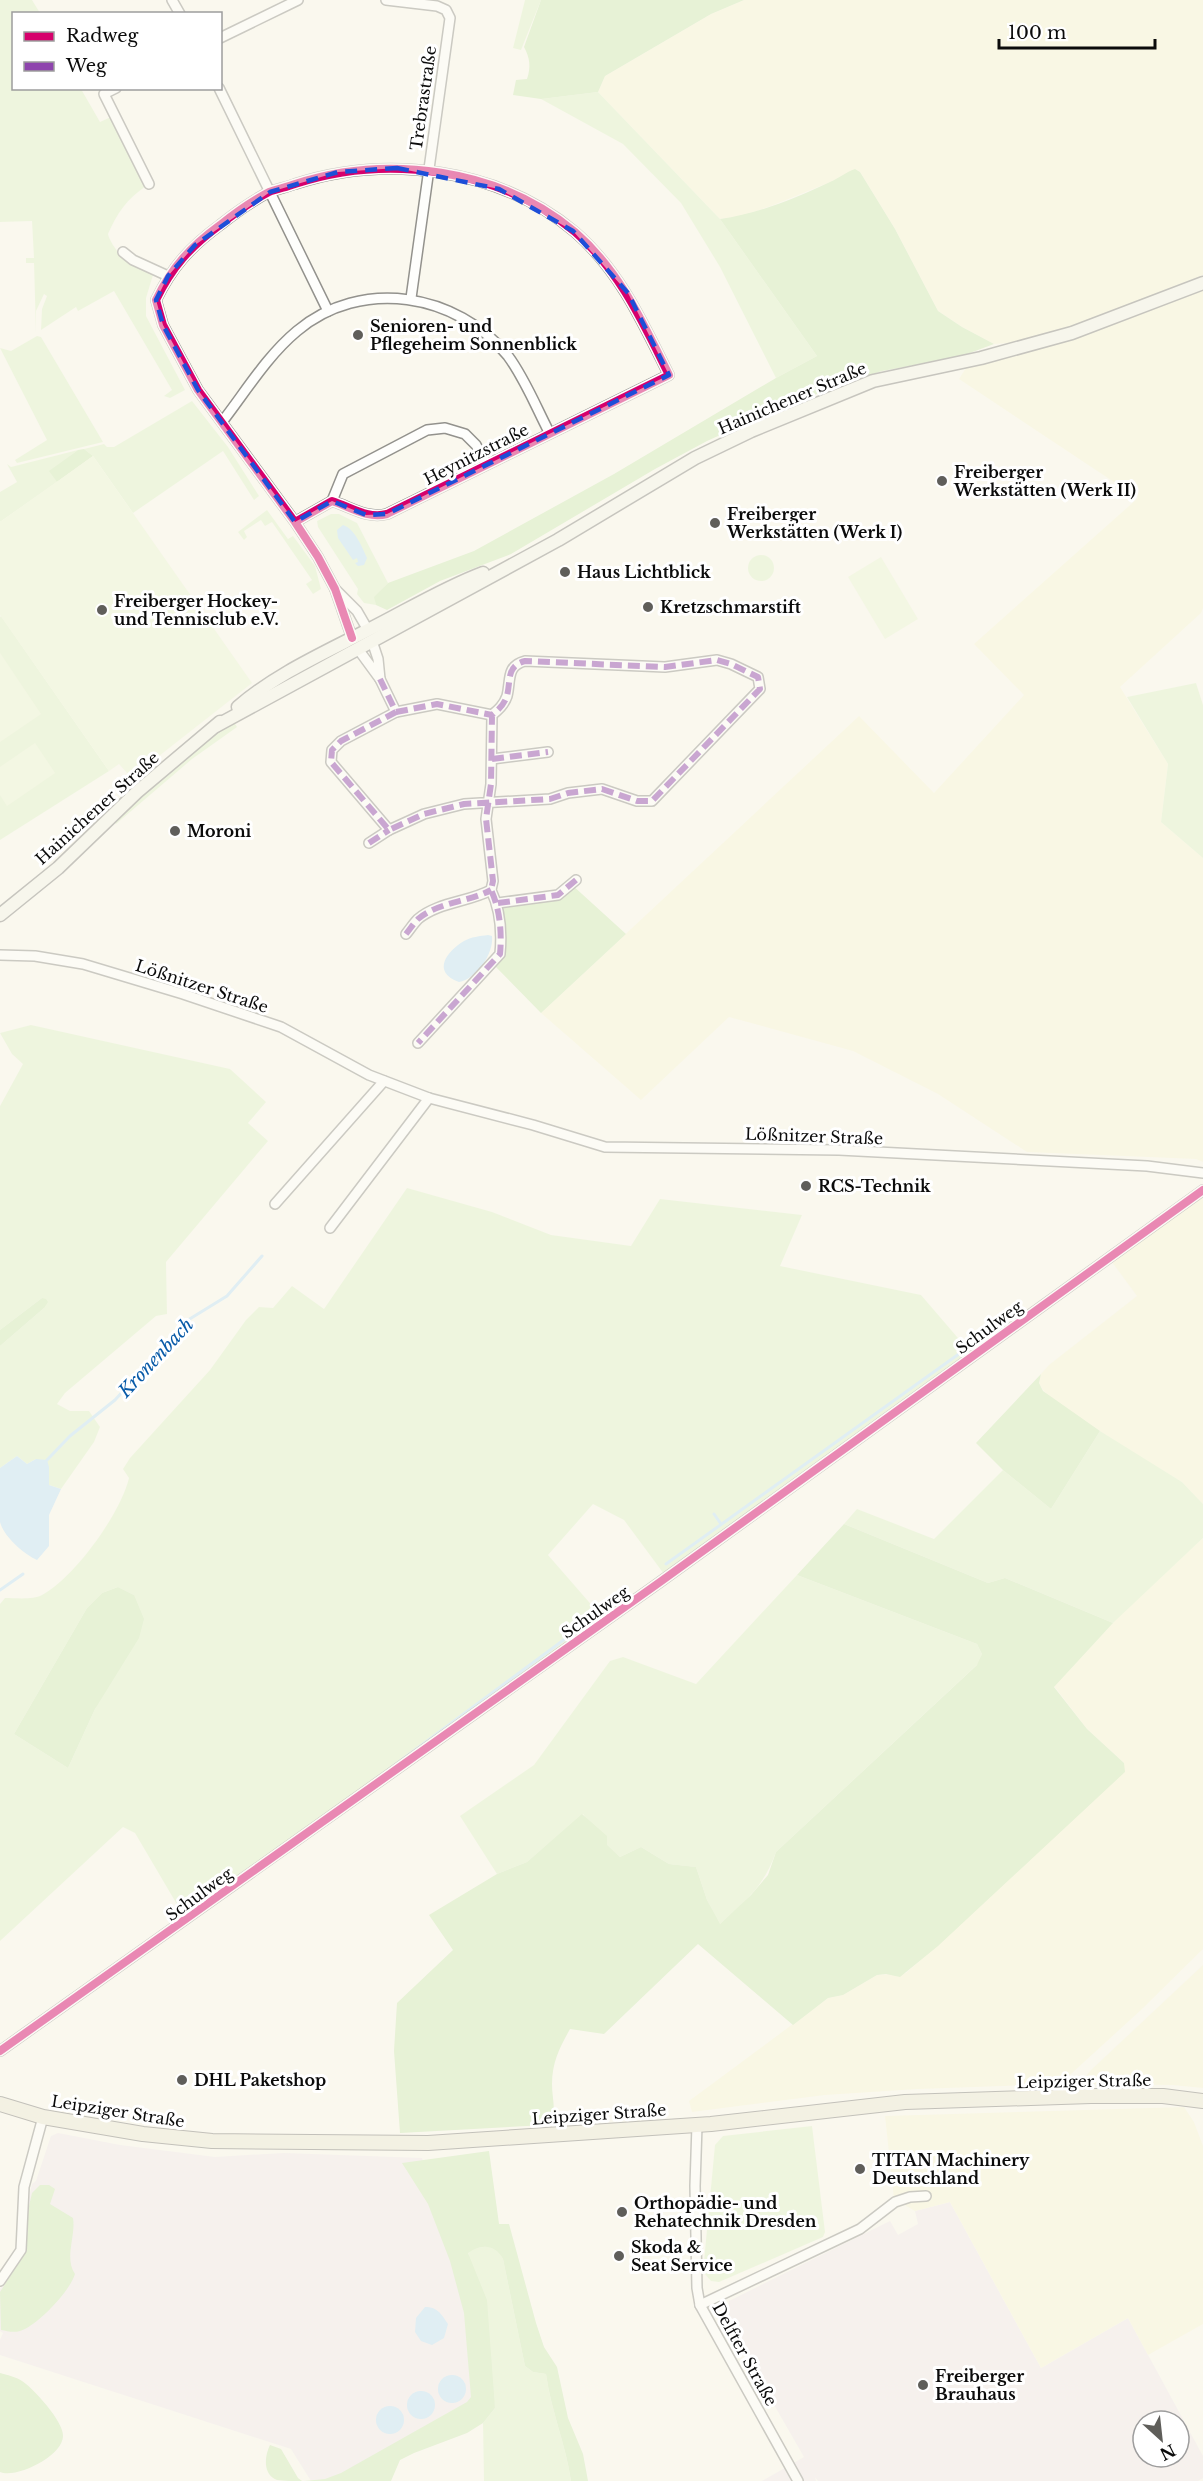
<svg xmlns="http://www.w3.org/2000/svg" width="1203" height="2481" font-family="'Libre Baskerville',serif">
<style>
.industrial{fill:#f1e9ec;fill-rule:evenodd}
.farmland{fill:#f9f7d8}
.green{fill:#e1f2cb;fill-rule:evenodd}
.forest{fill:#d0eab8}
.pitch{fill:#ecf5d5}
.water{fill:#c0e2f8}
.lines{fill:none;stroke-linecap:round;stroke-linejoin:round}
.stream{stroke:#c0e2f8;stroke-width:3}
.street-casing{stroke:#93928d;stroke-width:12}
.secondary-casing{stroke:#898884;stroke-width:15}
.primary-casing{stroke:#807f7a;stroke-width:16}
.street{stroke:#fefefc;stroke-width:9}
.secondary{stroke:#f4f4e8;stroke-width:12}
.primary{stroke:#ece8d6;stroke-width:14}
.quiet{stroke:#8e44ad;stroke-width:6;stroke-dasharray:12 6;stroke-linecap:butt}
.cycleway-casing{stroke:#fff;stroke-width:11}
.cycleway{stroke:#d6006c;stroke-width:8}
.marked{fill:none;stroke:#1d4ed8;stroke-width:4.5;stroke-dasharray:12 8;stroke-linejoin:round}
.poi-dot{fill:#5f5e5a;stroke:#fff;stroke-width:2}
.labels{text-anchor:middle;stroke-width:6;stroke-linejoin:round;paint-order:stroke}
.street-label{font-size:16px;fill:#0b0b0b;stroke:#fff}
.poi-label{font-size:16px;font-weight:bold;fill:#0b0b0b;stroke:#fff;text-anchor:start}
.water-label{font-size:18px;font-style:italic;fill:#095ba8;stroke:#fff}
</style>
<rect width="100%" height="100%" fill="#faf8ee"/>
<g class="industrial">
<polygon points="58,2133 120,2145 215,2157 284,2153 422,2158 493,2406 346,2481 311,2481 291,2449 0,2355 0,2340 3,2333 0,2331 0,2289 22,2254 25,2215 32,2184 36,2181 51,2136"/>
<path d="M950,2202L1041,2368L1128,2318L1203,2456V2478L1198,2481H818L815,2477L816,2481H762L804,2457L729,2326V2301L890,2221L898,2235L918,2224L915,2211ZM1143,2421H1179V2457H1143Z"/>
</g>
<g class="farmland">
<polygon points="744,0 1203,0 1203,275 1068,328 1022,342 994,344 962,327 938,311 895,229 860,172 855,169 833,181 771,206 742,216 720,219 598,92 605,76 711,14"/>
<polygon points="1203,284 1203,608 1201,613 1120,687 1168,764 1161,822 1203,858 1203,1162 1196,1159 1027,1152 938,1094 853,1051 729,1017 641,1100 541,1013 859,716 934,793 1024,695 974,644 1138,498 959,379 966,368 960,366"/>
<polygon points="1203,1195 1203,1504 1182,1482 1127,1449 1053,1400 1043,1390 1039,1383 1041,1374 1049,1365 1137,1296 1112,1262"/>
<polygon points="1203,1538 1203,1949 1141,2010 1060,2084 918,2089 825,2095 692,2112 689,2101 828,1998 843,1995 877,1975 906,1973 984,1903 1124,1763 1087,1729 1054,1686 1126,1609"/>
<polygon points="1203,1965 1203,2088 1172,2085 1080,2084 1090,2071"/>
<polygon points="1184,2107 1194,2122 1203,2146 1203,2324 1148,2355 1128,2318 1041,2368 950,2202 915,2211 894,2199 885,2116"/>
</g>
<g class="green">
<path d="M0,0H32L40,13L14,14V88L81,89L100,122L113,116L146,186C127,199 117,213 108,234C110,243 122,259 131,264C138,268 147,269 153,275L146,298V316L185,390L170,398L164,396L172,390L114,291L78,311L76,307L41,330L42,309L47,296L44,294L36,311V333L34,263H26V258H34L32,221L0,222Z"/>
<polygon points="525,0 541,0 521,50 513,48"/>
<polygon points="598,92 720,219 817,356 776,378 720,267 681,203 623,144 541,99"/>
<polygon points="37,336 41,337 103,442 17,463 15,460 47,440 0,348 11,351"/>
<polygon points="192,401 228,447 259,496 254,500 223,451 133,513 93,456 84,449 104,444 107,447 114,447"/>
<polygon points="78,450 50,471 57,482 0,522 0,492 17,482 7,464 11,467"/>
<polygon points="267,510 288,539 293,536 315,566 321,589 313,594 306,584 312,580 272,522 265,526 261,520 244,531 247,537 244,540 238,532"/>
<polygon points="331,514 339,514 357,523 388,583 375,597 376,605 364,603 357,594 358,589 318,527 317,521"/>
<circle cx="761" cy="568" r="13"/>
<polygon points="1,616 109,771 0,840 0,617"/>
<polygon points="1196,683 1203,705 1203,858 1161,822 1168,764 1127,697"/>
<polygon points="234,722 237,727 192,759 116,824 112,820 203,743"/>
<polygon points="31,1025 230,1069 266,1102 248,1123 268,1141 166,1262 167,1314 156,1316 65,1393 57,1404 70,1411 89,1411 100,1427 94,1442 61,1489 49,1485 49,1477 36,1459 27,1464 17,1456 0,1468 0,1346 44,1308 42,1298 0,1330 0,1106 23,1064 12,1054 0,1033"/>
<path d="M407,1188L492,1212L551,1235L631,1246L660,1199L802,1215L780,1266L921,1295L970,1352L664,1574L624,1520L593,1504L548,1555L602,1617L185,1918L135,1833L123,1827L0,1941V1604L5,1598C16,1598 33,1600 42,1595C74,1578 121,1513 129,1478L123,1469L130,1458L210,1370L246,1320L259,1307L273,1308L292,1286L324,1309ZM118,1587L134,1595L95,1709L68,1768L14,1734L87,1608L102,1593Z"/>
<polygon points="1100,1431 1182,1482 1203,1504 1203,1538 1113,1623 1005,1578 988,1583 844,1524 857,1509 934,1539 1003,1470 1051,1509"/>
<path d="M797,1575L977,1644L982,1654L979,1663L776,1852C763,1888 746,1900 719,1925L707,1900L696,1867L669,1864L641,1847L620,1857L606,1845L583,1814L527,1862L497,1874L460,1816L534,1765L610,1661L623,1657L696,1684Z"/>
<polygon points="812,2126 825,2232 823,2237 719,2282 711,2281 703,2272 715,2145 723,2136"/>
<path d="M491,2246L499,2251L503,2259L525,2366L533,2372L546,2374C551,2411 566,2445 571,2481H484L483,2423L495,2408L468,2252L475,2248Z"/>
</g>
<g class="forest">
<path d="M541,0H744L711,14L605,76L598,92L541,99L513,95L516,80L527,79C531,67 530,58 524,47Z"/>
<path d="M855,169L860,172L895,229L938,311L962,327L994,344L959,357L882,371L842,384L769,413L707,441L655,469L511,554L440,581L387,610L376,605L374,597L388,583L474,551L614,474L776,378L817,356L720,219C758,214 796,198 830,182C839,178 846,172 855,169Z"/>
<polygon points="84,449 93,456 57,482 49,471 78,450"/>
<polygon points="571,884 626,934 541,1013 493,964 500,954 498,903 558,895"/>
<polygon points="42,1298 46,1299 48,1302 44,1308 0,1346 0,1330"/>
<polygon points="1041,1374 1039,1383 1043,1391 1100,1431 1051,1509 1003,1470 976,1443"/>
<path d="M844,1524L988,1583L1005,1578L1113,1623L1054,1687L1087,1729L1124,1763L1125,1772L938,1946L900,1977L886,1974L877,1975L843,1995L828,1998L793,2025L698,1944L604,2034L570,2029C560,2047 552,2062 552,2084C552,2098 556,2108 552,2122L545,2125L400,2133L394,2051L397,2003L453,1950L429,1915L497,1874L527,1862L582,1814L607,1836V1845L620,1857L641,1847L669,1864L696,1867L707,1900L720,1924L751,1895L768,1875L776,1852L977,1665L982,1654L977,1644L797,1575Z"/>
<polygon points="118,1587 134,1595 144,1619 139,1638 95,1709 68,1768 14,1734 87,1608 102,1593"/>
<path d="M489,2151L499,2224H509L536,2323L544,2347L557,2367L568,2418L583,2454L588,2481H571C566,2445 551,2411 546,2374L533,2372L525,2366L503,2259C495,2244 481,2244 468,2253L487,2300L495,2408L483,2423L467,2433L414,2453L400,2460L391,2481H304L325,2479L341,2473L467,2402L471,2397L464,2313L450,2261L428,2204L402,2163Z"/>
<path d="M40,2185H49L55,2189L50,2204L73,2218C76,2236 64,2258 75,2274C70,2291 37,2326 20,2331C13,2333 7,2331 1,2330L0,2292L26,2251L27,2215L32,2193Z"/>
<path d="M0,2373C7,2375 16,2377 22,2381C34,2389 64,2422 63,2436C63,2456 16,2479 0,2472Z"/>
<path d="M270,2445L281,2449L298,2478L302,2481C295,2481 283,2481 277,2480C262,2474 265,2455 270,2445Z"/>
</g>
<g class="pitch">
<polygon points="93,456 252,683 136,774 129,775 119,764 109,771 0,615 0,522"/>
<polygon points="881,557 918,619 885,639 848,577"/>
<polygon points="0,653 41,714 0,742"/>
<polygon points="35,743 55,773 7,806 0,795 0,767"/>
</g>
<g class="water">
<path d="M343,525C355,529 362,547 367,558L364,565L358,566L355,563L358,562L357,558L353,560L338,538L337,530Z"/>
<path d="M488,935L492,936C494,954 476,979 459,982C431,972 447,951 464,941C471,937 480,936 488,935Z"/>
<path d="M17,1456L27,1464L36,1459L47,1460L49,1467V1485L61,1489L49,1515V1546L37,1560C24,1554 4,1537 0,1522C0,1512 0,1481 0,1468Z"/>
<path d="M425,2307C437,2306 442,2315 448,2324L444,2338L432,2345L421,2341L415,2332L416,2318Z"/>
<circle cx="452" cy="2389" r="14"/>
<circle cx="421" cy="2405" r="14"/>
<circle cx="390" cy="2420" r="14"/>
</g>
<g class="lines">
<g class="stream">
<polyline points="47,1460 70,1436 115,1400 188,1320 227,1296 262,1256"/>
<polyline points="714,1514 721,1524"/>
<polyline points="666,1564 963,1351"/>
<polyline points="0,1590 23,1574"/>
<polyline points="369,1784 592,1619"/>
</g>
<g class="street-casing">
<g id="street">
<polyline points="172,0 180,14"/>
<polyline points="386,0 437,6 446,10 450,18 411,298"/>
<polyline points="220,38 298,0"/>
<polyline points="116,88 104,94 149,184"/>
<polyline points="219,88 328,311"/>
<polyline points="123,252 133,260 168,276"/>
<path d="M222,422C246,391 267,356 297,331C361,277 457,293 508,356C525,379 536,407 549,432"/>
<polyline points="332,501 343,474 427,430 445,428 465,434 476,445 486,464"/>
<path d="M295,522L332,501C351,507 367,519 387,514L669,375C643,323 620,271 575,232C499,168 387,154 295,184C287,187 277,189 269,192C252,201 235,213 220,225C190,247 172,267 156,300L163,325L198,390L295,522L318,557L335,589L352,638"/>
<polyline points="335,589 357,611 368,630"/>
<polyline points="372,641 378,659 380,679"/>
<path d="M358,649L380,679L396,712L341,741L332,750L331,762L389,830L424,814L464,804L550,799L568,793L602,789L637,801H652L760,689L758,677L731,664L717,660L665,667L525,661C506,666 511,680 507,696C504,705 498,710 492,715L491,784L486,819L493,881L491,890C500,909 502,933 500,954L418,1043"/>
<polyline points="396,712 437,704 492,715"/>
<polyline points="492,759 548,752"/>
<polyline points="369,843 389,830"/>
<polyline points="498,903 558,895 576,880"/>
<path d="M406,934C410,929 414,923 418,919C438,902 469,902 491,890"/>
<polyline points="0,955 35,956 83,964 183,994 281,1027 369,1075 429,1098 533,1125 605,1147 839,1150 1147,1166 1203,1173"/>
<polyline points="275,1204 384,1081"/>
<polyline points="330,1228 429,1098"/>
<polyline points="0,2051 660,1582 1203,1190"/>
<polyline points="697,2125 695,2186 697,2288 700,2305 798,2481"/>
<polyline points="0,2281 21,2250 24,2187 43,2117"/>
<polyline points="700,2305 860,2229 895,2202 910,2197 926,2196"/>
</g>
</g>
<g class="secondary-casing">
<g id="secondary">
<path d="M238,707C276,674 324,653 368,630C406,611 443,588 483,573"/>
<polyline points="216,726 558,540 695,458 751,431 873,381 981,358 1072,333 1203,283"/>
<polyline points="0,915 58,868 137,792 220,722"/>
</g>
</g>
<g class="primary-casing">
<polyline id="primary" points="0,2104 43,2117 143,2134 212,2141 428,2143 711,2124 905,2102 1091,2096 1163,2096 1203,2101"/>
</g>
<use href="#street" class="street"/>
<use href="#secondary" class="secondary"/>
<use href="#primary" class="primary"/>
<g class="quiet">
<path d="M380,679L396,712L341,741L332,750L331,762L389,830L424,814L464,804L550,799L568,793L602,789L637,801H652L760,689L758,677L731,664L717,660L665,667L525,661C506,666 511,680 507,696C504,705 498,710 492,715L491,784L486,819L493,881L491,890C500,909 502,933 500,954L418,1043"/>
<polyline points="396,712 437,704 492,715"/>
<polyline points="492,759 548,752"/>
<polyline points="369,843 389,830"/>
<polyline points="498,903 558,895 576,880"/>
<path d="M406,934C410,929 414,923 418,919C438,902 469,902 491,890"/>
</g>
<g class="cycleway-casing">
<g id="cycleway">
<path d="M295,522L332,501C351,507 367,519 387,514L669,375C643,323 620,271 575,232C499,168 387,154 295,184C287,187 277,189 269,192C252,201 235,213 220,225C190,247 172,267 156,300L163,325L198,390L295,522L318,557L335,589L352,638"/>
<polyline points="0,2051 660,1582 1203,1190"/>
</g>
</g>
<use href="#cycleway" class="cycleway"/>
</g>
<path d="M0 0H1203V2481H0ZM397,168L499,189L573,231L628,293L669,375L387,514L366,515L332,501L295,522L198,390L163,325L156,300L168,276L195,245L270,192L338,172Z" fill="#faf8ee" fill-opacity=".55" fill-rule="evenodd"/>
<path class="marked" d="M397,168L499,189L573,231L628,293L669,375L387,514L366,515L332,501L295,522L198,390L163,325L156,300L168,276L195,245L270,192L338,172Z"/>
<g class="poi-dot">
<circle cx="358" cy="335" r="6"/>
<circle cx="942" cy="481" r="6"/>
<circle cx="715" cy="523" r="6"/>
<circle cx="565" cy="572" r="6"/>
<circle cx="648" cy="607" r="6"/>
<circle cx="102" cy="610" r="6"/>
<circle cx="175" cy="831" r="6"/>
<circle cx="806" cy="1186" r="6"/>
<circle cx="182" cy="2080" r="6"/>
<circle cx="860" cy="2169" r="6"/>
<circle cx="622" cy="2212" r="6"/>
<circle cx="619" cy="2256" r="6"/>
<circle cx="923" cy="2385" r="6"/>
</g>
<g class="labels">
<g class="street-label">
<text transform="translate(423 98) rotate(-82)" y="6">Trebrastraße</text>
<text transform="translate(792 398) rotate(-23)" y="6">Hainichener Straße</text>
<text transform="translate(476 454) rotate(-27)" y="6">Heynitzstraße</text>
<text transform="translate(97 808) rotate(-42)" y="6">Hainichener Straße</text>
<text transform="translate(202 986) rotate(18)" y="6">Lößnitzer Straße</text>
<text transform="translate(814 1136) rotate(2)" y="6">Lößnitzer Straße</text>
<text transform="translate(989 1327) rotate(-36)" y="6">Schulweg</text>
<text transform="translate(595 1612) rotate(-35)" y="6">Schulweg</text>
<text transform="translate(199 1894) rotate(-36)" y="6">Schulweg</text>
<text transform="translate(1084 2081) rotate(-1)" y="6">Leipziger Straße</text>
<text transform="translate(118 2111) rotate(9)" y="6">Leipziger Straße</text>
<text transform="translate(599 2114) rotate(-4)" y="6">Leipziger Straße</text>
<text transform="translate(745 2354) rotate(61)" y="6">Delfter Straße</text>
</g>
<g class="poi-label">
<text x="370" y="332">Senioren- und<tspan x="370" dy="18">Pflegeheim Sonnenblick</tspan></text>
<text x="954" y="478">Freiberger<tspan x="954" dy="18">Werkstätten (Werk II)</tspan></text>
<text x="727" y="520">Freiberger<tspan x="727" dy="18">Werkstätten (Werk I)</tspan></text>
<text x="577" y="578">Haus Lichtblick</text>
<text x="114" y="607">Freiberger Hockey-<tspan x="114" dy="18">und Tennisclub e.V.</tspan></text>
<text x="660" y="613">Kretzschmarstift</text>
<text x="187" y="837">Moroni</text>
<text x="818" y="1192">RCS-Technik</text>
<text x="194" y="2086">DHL Paketshop</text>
<text x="872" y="2166">TITAN Machinery<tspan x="872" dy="18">Deutschland</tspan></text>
<text x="634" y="2209">Orthopädie- und<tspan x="634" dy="18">Rehatechnik Dresden</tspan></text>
<text x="631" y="2253">Skoda &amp;<tspan x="631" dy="18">Seat Service</tspan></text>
<text x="935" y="2382">Freiberger<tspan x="935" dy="18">Brauhaus</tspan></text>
</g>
<g class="water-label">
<text transform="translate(156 1358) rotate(-47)" y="6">Kronenbach</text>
</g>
</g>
<rect x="12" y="12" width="210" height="78" fill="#ffffff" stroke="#9d9d9d" stroke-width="1.5"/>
<rect x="24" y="32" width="30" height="9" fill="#d6006c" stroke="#9d9d9d" stroke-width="1.5"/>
<text x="66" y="42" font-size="18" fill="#0b0b0b">Radweg</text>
<rect x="24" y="62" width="30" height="9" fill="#8e44ad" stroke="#9d9d9d" stroke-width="1.5"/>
<text x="66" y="72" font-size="18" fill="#0b0b0b">Weg</text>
<g transform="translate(1161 2439) rotate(153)"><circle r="28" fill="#ffffff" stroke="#9d9d9d" stroke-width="1.5"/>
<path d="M0-4.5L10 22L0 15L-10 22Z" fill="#5f5e5a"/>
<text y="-9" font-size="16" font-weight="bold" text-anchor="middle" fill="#0b0b0b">N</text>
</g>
<path d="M999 39v9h156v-9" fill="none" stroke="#0b0b0b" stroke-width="3"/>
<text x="1008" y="39" font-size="18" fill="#0b0b0b" stroke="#ffffff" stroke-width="4.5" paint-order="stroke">100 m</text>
</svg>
